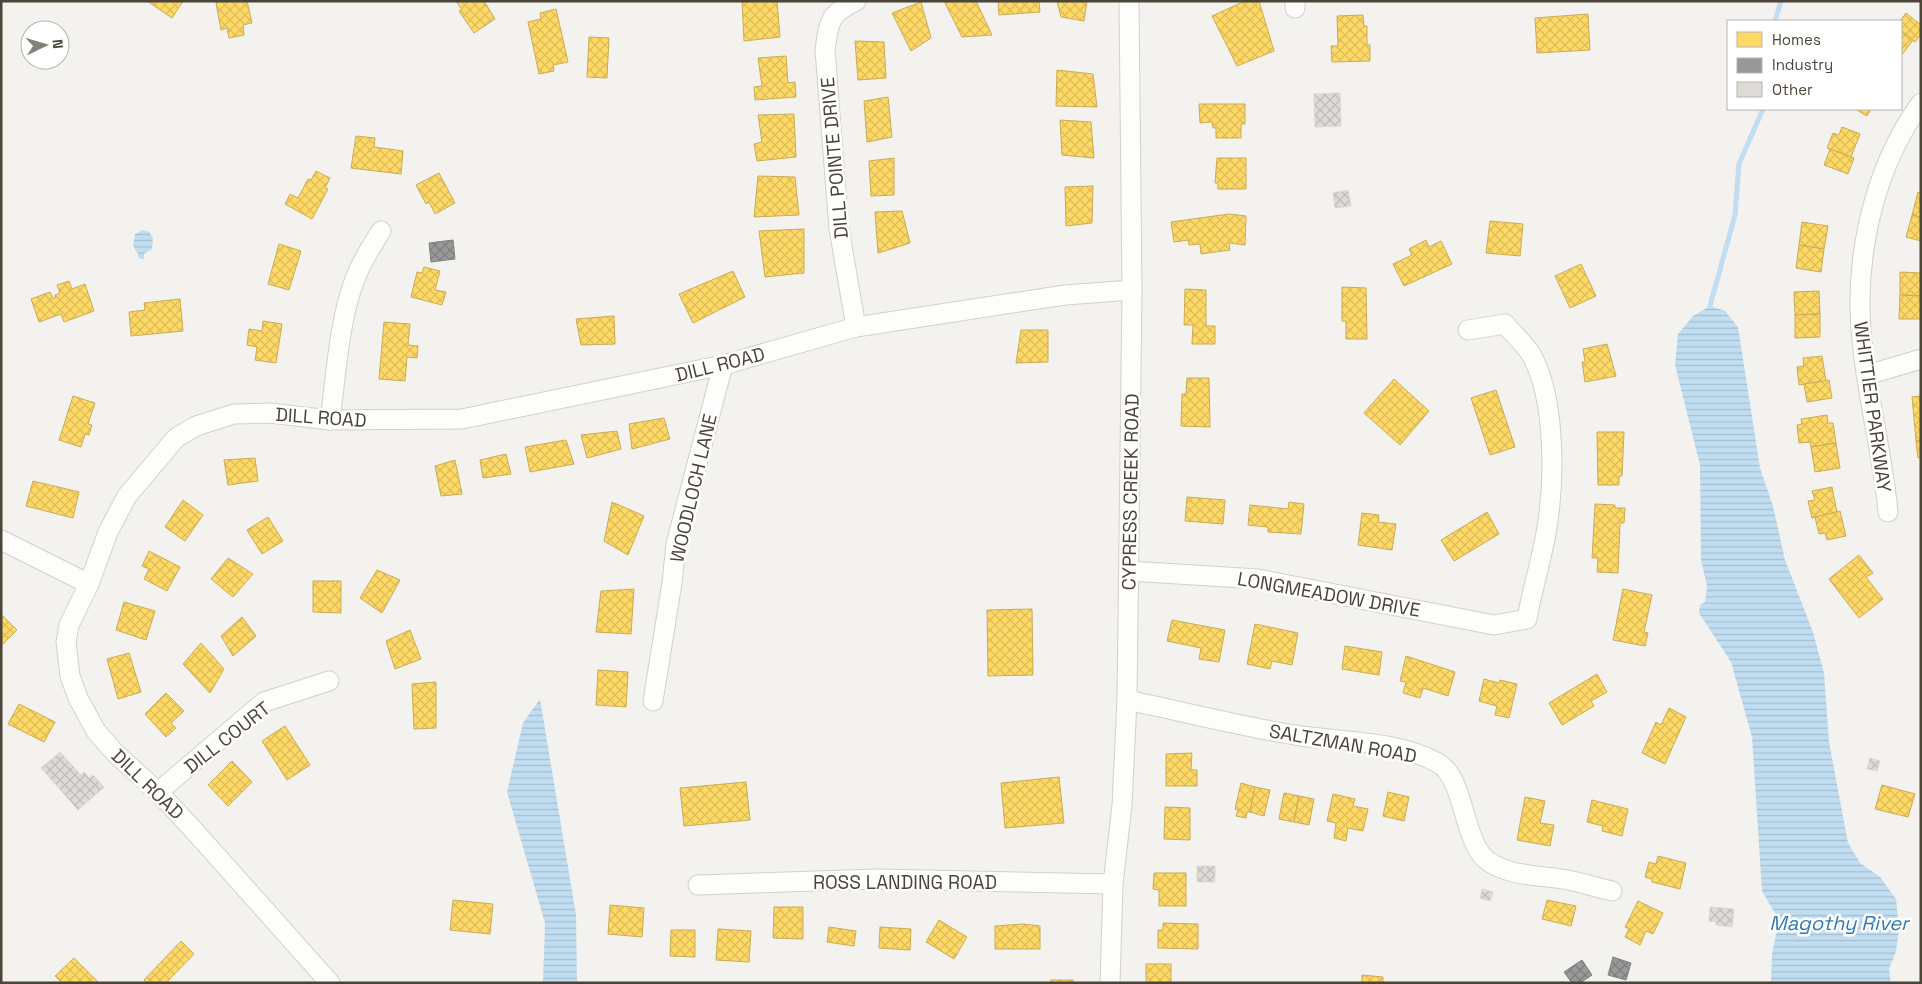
<svg xmlns="http://www.w3.org/2000/svg" width="1922" height="984" font-family="'Space Grotesk',sans-serif">
<style>
.water{fill:url(#water-rules)}
.homes{fill:url(#homes-cross-hatch);stroke:#c9ac58}
.industry{fill:url(#industry-cross-hatch);stroke:#82807c}
.lines{fill:none;stroke-linecap:round;stroke-linejoin:round}
.stream{stroke:#c0ddf1;stroke-width:5}
.building{fill:url(#building-cross-hatch);stroke:#dcd9d4}
.street-casing{stroke:#d2d0cb;stroke-width:21}
.street{stroke:#fdfdfc;stroke-width:19}
.labels{text-anchor:middle;stroke-width:5;stroke-linejoin:round;paint-order:stroke}
.street-label{font-size:19px;fill:#4b4439;stroke:#fff}
.water-label{font-size:20px;font-style:italic;fill:#2e7ab2;stroke:#fff}
</style>
<defs>
<pattern id="water-rules" width="6" height="5" patternUnits="userSpaceOnUse" patternTransform="scale(1.25)"><rect width="6" height="5" fill="#c0ddf1"/><path d="M0 2.5h6" fill="none" stroke="#a6bfcf"/></pattern>
<pattern id="homes-cross-hatch" width="8" height="8" patternUnits="userSpaceOnUse" patternTransform="scale(1.25)"><rect width="8" height="8" fill="#ffd966"/><path d="M0 0l8 8M0 8l8-8" fill="none" stroke="#dcbb59"/></pattern>
<pattern id="industry-cross-hatch" width="8" height="8" patternUnits="userSpaceOnUse" patternTransform="scale(1.25)"><rect width="8" height="8" fill="#999"/><path d="M0 0l8 8M0 8l8-8" fill="none" stroke="#7f7e7e"/></pattern>
<pattern id="building-cross-hatch" width="8" height="8" patternUnits="userSpaceOnUse" patternTransform="scale(1.25)"><rect width="8" height="8" fill="#dedbd6"/><path d="M0 0l8 8M0 8l8-8" fill="none" stroke="#c0bdb8"/></pattern>
</defs>
<rect width="100%" height="100%" fill="#f4f2ee"/>
<g class="water">
<polygon points="143,230 149,232 153,238 152,249 144,254 144,259 138,258 138,254 133,246 135,234"/>
<polygon points="1710,306 1725,311 1738,327 1760,468 1773,506 1785,560 1813,632 1824,673 1829,742 1848,843 1860,863 1880,877 1896,899 1899,930 1896,951 1889,969 1891,983 1771,983 1772,954 1779,920 1762,891 1752,737 1731,662 1699,613 1700,605 1705,602 1707,586 1701,560 1700,465 1675,365 1678,334 1693,316"/>
<polygon points="540,699 576,915 577,983 543,983 545,923 507,792 523,723"/>
</g>
<g class="homes">
<polygon points="147,1 183,1 172,18"/>
<polygon points="222,1 247,1 252,23 243,25 244,35 229,38 227,28 221,30 216,3"/>
<polygon points="456,1 484,1 495,19 474,33 459,11 462,10"/>
<polygon points="742,1 777,1 780,37 744,41"/>
<polygon points="944,1 976,1 992,35 962,37"/>
<polygon points="998,1 1039,1 1040,12 999,15"/>
<polygon points="1057,1 1087,1 1084,21 1061,17"/>
<polygon points="1245,1 1259,1 1274,51 1237,66 1212,16"/>
<polygon points="921,2 931,38 911,51 892,13"/>
<polygon points="556,9 568,62 553,65 554,71 539,74 528,22 541,19 540,13"/>
<polygon points="1906,13 1921,25 1921,34 1915,42 1901,30 1900,21"/>
<polygon points="1588,14 1590,50 1537,53 1535,18"/>
<polygon points="1363,15 1364,26 1367,26 1367,45 1370,45 1370,61 1332,62 1331,46 1338,46 1337,16"/>
<polygon points="1901,30 1913,40 1901,56"/>
<polygon points="589,37 609,38 607,78 587,77"/>
<polygon points="855,41 884,42 886,78 858,80"/>
<polygon points="786,56 788,83 795,82 796,97 755,100 754,87 762,86 758,58"/>
<polygon points="1057,70 1093,74 1097,107 1056,106"/>
<polygon points="888,97 892,137 867,142 864,101"/>
<polygon points="1199,104 1245,104 1245,124 1241,124 1241,138 1216,138 1216,128 1213,128 1212,122 1200,123"/>
<polygon points="1855,109 1871,109 1867,116"/>
<polygon points="794,114 796,157 757,161 754,144 762,142 758,115"/>
<polygon points="1060,120 1091,122 1094,158 1062,155"/>
<polygon points="1842,127 1860,134 1851,157 1827,148 1833,133 1839,135"/>
<polygon points="356,136 375,138 374,147 403,151 401,174 351,168"/>
<polygon points="1830,149 1854,158 1848,174 1824,165"/>
<polygon points="894,158 894,195 871,196 869,161"/>
<polygon points="1217,158 1246,158 1246,189 1218,189 1218,183 1215,183"/>
<polygon points="316,171 330,178 325,188 328,189 312,219 285,204 290,194 298,198 308,179 311,180"/>
<polygon points="439,173 455,203 435,214 429,202 426,204 416,185"/>
<polygon points="758,176 795,177 799,215 754,217"/>
<polygon points="1093,186 1092,223 1066,226 1065,187"/>
<polygon points="1918,192 1921,193 1921,217 1912,215"/>
<polygon points="902,211 910,243 878,253 875,212"/>
<polygon points="1229,214 1246,216 1245,245 1229,243 1230,250 1201,254 1200,244 1189,245 1188,240 1174,242 1171,222"/>
<polygon points="1912,215 1921,217 1921,241 1906,237"/>
<polygon points="1490,221 1523,224 1520,256 1486,253"/>
<polygon points="1802,222 1828,226 1824,249 1799,245"/>
<polygon points="804,229 804,273 765,277 759,231"/>
<polygon points="1426,240 1429,247 1441,241 1452,264 1404,286 1393,264 1412,255 1409,249"/>
<polygon points="279,244 301,251 289,290 268,284"/>
<polygon points="1799,245 1824,249 1821,272 1796,268"/>
<polygon points="1581,264 1596,296 1570,308 1555,276"/>
<polygon points="424,267 440,271 435,290 446,292 442,305 411,297 417,272 422,273"/>
<polygon points="733,271 745,297 693,323 679,294"/>
<polygon points="1900,272 1921,273 1921,296 1900,295"/>
<polygon points="69,281 72,289 85,284 94,311 64,322 61,314 39,322 31,299 50,292 53,298 56,298 55,295 60,293 57,285"/>
<polygon points="1342,287 1366,288 1367,339 1346,339 1346,321 1342,321"/>
<polygon points="1185,289 1206,290 1206,326 1215,326 1215,344 1192,344 1193,325 1184,325"/>
<polygon points="1819,291 1820,314 1795,315 1794,292"/>
<polygon points="1900,295 1921,296 1921,319 1899,319"/>
<polygon points="180,299 183,331 131,336 129,312 145,310 144,303"/>
<polygon points="1820,314 1820,337 1795,338 1795,315"/>
<polygon points="614,316 615,344 581,345 576,319"/>
<polygon points="263,321 282,324 276,363 255,360 257,347 247,345 249,329 262,331"/>
<polygon points="384,322 410,324 408,345 418,346 417,358 407,357 405,381 379,379"/>
<polygon points="1021,330 1048,330 1048,362 1016,363"/>
<polygon points="1607,344 1616,376 1585,382 1582,362 1585,362 1583,349"/>
<polygon points="1822,356 1826,381 1799,385 1797,367 1804,366 1803,358"/>
<polygon points="1187,378 1209,378 1210,427 1181,426 1182,394 1186,394"/>
<polygon points="1394,379 1429,411 1400,445 1364,413"/>
<polygon points="1829,380 1832,398 1807,402 1804,384"/>
<polygon points="1496,390 1515,447 1490,455 1471,398"/>
<polygon points="73,396 95,403 88,424 92,425 89,435 85,434 81,447 59,440"/>
<polygon points="1920,396 1921,441 1916,441 1912,397"/>
<polygon points="1827,415 1828,423 1833,423 1836,443 1811,447 1810,442 1799,443 1797,425 1802,424 1801,419"/>
<polygon points="664,418 670,439 632,449 629,424"/>
<polygon points="617,431 621,449 587,458 581,435"/>
<polygon points="1597,432 1624,432 1622,476 1619,476 1619,485 1598,485"/>
<polygon points="566,440 574,464 530,472 525,447"/>
<polygon points="1916,441 1921,441 1921,457 1918,458"/>
<polygon points="1836,443 1840,468 1815,472 1811,447"/>
<polygon points="506,454 511,474 483,478 480,460"/>
<polygon points="255,458 258,481 228,485 224,460"/>
<polygon points="455,460 462,494 441,496 435,466"/>
<polygon points="33,481 79,492 73,518 26,506"/>
<polygon points="1832,487 1837,512 1812,518 1808,501 1815,500 1812,491"/>
<polygon points="1187,497 1225,500 1223,524 1185,521"/>
<polygon points="183,500 203,515 185,541 165,527"/>
<polygon points="612,502 644,516 628,555 604,541"/>
<polygon points="1289,502 1304,504 1301,534 1268,532 1268,527 1248,525 1250,505 1288,509"/>
<polygon points="1595,504 1615,505 1615,508 1625,508 1624,523 1620,523 1618,573 1597,572 1598,558 1592,558"/>
<polygon points="1840,511 1846,536 1827,540 1825,533 1819,534 1815,517"/>
<polygon points="1487,512 1499,534 1454,561 1441,540"/>
<polygon points="1362,513 1379,515 1378,522 1396,524 1392,550 1358,545"/>
<polygon points="268,517 283,541 262,554 247,530"/>
<polygon points="149,551 180,567 167,591 144,579 149,569 142,566"/>
<polygon points="1859,555 1873,573 1866,577 1883,599 1859,618 1829,579"/>
<polygon points="228,558 253,574 233,597 211,579"/>
<polygon points="377,570 400,580 382,613 360,598"/>
<polygon points="313,581 341,581 341,613 313,612"/>
<polygon points="634,589 631,634 596,632 601,591"/>
<polygon points="1623,589 1652,595 1644,632 1648,633 1645,646 1613,640"/>
<polygon points="124,602 155,611 146,640 116,630"/>
<polygon points="1032,609 1033,675 988,676 987,610"/>
<polygon points="1,614 17,630 1,646"/>
<polygon points="242,617 256,636 233,656 221,636"/>
<polygon points="1172,620 1225,630 1219,662 1199,659 1201,648 1167,641"/>
<polygon points="1255,624 1298,633 1292,665 1272,661 1270,669 1247,664"/>
<polygon points="410,630 421,659 395,669 386,641"/>
<polygon points="201,643 224,669 210,693 183,664"/>
<polygon points="1345,646 1382,652 1379,675 1342,669"/>
<polygon points="129,653 141,692 118,699 107,659"/>
<polygon points="1406,656 1455,672 1448,696 1423,688 1420,698 1403,693 1406,682 1400,681"/>
<polygon points="598,670 628,672 626,707 596,705"/>
<polygon points="1597,674 1607,692 1591,701 1594,706 1562,725 1549,703"/>
<polygon points="1484,679 1499,683 1500,680 1517,684 1509,718 1495,715 1497,706 1479,701"/>
<polygon points="436,682 436,728 414,729 412,684"/>
<polygon points="166,693 184,711 171,723 176,728 166,737 145,714"/>
<polygon points="19,704 55,722 44,742 8,724"/>
<polygon points="1669,708 1686,717 1665,764 1642,753 1656,722 1661,725"/>
<polygon points="285,726 310,765 287,780 262,741"/>
<polygon points="1192,753 1191,770 1197,770 1197,786 1166,786 1166,754"/>
<polygon points="232,761 252,782 228,806 208,785"/>
<polygon points="1059,777 1064,823 1005,828 1001,783"/>
<polygon points="746,782 750,820 684,826 680,788"/>
<polygon points="1241,783 1255,787 1250,812 1247,812 1246,818 1236,816 1238,810 1235,809"/>
<polygon points="1882,785 1915,794 1908,817 1875,809"/>
<polygon points="1255,787 1270,790 1264,816 1250,812"/>
<polygon points="1388,792 1409,797 1404,821 1383,816"/>
<polygon points="1284,793 1299,796 1294,822 1279,819"/>
<polygon points="1333,794 1355,799 1353,806 1368,809 1363,831 1348,828 1346,841 1334,838 1336,823 1327,821"/>
<polygon points="1299,796 1314,799 1309,825 1294,822"/>
<polygon points="1525,797 1545,801 1540,823 1554,825 1550,846 1517,840"/>
<polygon points="1592,800 1628,809 1622,836 1602,831 1603,826 1587,822"/>
<polygon points="1165,807 1190,808 1190,840 1164,839"/>
<polygon points="1658,856 1686,863 1680,889 1652,882 1652,879 1645,877 1649,862 1656,864"/>
<polygon points="1154,873 1186,873 1186,906 1159,906 1159,890 1153,889"/>
<polygon points="453,900 493,904 490,934 450,930"/>
<polygon points="1547,900 1576,906 1571,926 1542,919"/>
<polygon points="1638,901 1663,913 1653,934 1646,931 1640,945 1625,937 1629,929 1625,927"/>
<polygon points="610,905 644,908 642,937 608,934"/>
<polygon points="774,907 803,907 803,939 773,938"/>
<polygon points="939,920 967,937 954,959 926,942"/>
<polygon points="1163,923 1198,924 1198,949 1158,948 1158,930 1163,930"/>
<polygon points="1023,924 1040,926 1040,949 995,949 995,926"/>
<polygon points="829,927 856,931 854,946 827,942"/>
<polygon points="880,927 911,929 910,950 879,948"/>
<polygon points="718,929 751,931 749,962 716,960"/>
<polygon points="671,930 695,930 695,957 670,956"/>
<polygon points="181,941 194,954 166,983 147,983 144,980"/>
<polygon points="74,958 99,983 62,983 55,976"/>
<rect x="1146" y="964" width="25" height="19"/>
<polygon points="1362,975 1383,977 1383,983 1362,983"/>
<rect x="1051" y="980" width="22" height="3"/>
</g>
<g class="industry">
<polygon points="453,240 455,259 431,262 429,243"/>
<polygon points="1613,957 1631,963 1626,980 1608,975"/>
<polygon points="1582,960 1592,975 1580,983 1572,983 1564,972"/>
</g>
<g class="lines">
<g class="stream">
<polyline points="1775,21 1781,1"/>
<polyline points="1710,306 1735,215 1739,164 1763,109"/>
</g>
</g>
<g class="building">
<polygon points="1340,93 1341,126 1315,127 1314,94"/>
<polygon points="1348,190 1351,206 1335,208 1333,193"/>
<polygon points="60,752 81,775 84,772 89,778 93,775 104,787 78,810 41,768"/>
<polygon points="1870,758 1880,761 1877,771 1867,769"/>
<rect x="1197" y="866" width="18" height="16"/>
<polygon points="1482,889 1493,892 1490,901 1480,898"/>
<polygon points="1710,907 1734,909 1732,927 1716,925 1716,922 1709,921"/>
</g>
<g class="lines">
<g class="street-casing">
<g id="street">
<path d="M856,1C829,14 829,21 825,50L839,229L856,327"/>
<polyline points="1295,1 1295,8"/>
<polyline points="1867,375 1921,359"/>
<path d="M330,420C336,376 339,320 355,279C361,262 371,247 381,231"/>
<path d="M1888,512C1883,458 1869,404 1863,350C1852,267 1871,172 1921,103"/>
<polyline points="1,540 89,584"/>
<path d="M1129,571L1258,579L1494,625L1527,619C1532,590 1541,562 1546,533C1555,484 1556,400 1532,356C1526,345 1513,334 1505,324L1468,330"/>
<path d="M1127,700C1185,712 1243,727 1301,736C1344,742 1399,741 1438,763C1465,777 1463,844 1488,861C1510,877 1542,875 1568,880C1583,883 1598,888 1612,891"/>
<polyline points="653,701 672,583 676,544 723,365"/>
<polyline points="158,792 264,702 329,681"/>
<polyline points="698,885 878,879 1113,884"/>
<polyline points="330,983 189,825 158,792 115,753 96,731 78,698 70,676 66,642 69,625 89,584 108,532 127,496 176,438 196,426 234,414 270,413 330,420 462,419 723,365 856,327 1065,295 1132,290"/>
<polyline points="1110,983 1113,884 1122,805 1127,700 1132,290 1129,1"/>
</g>
</g>
<use href="#street" class="street"/>
</g>
<g class="labels">
<g class="street-label">
<text transform="translate(834 158) rotate(-95)" y="7">DILL POINTE DRIVE</text>
<text transform="translate(720 364) rotate(-14)" y="7">DILL ROAD</text>
<text transform="translate(1873 407) rotate(82)" y="7">WHITTIER PARKWAY</text>
<text transform="translate(321 417) rotate(4)" y="7">DILL ROAD</text>
<text transform="translate(693 488) rotate(-77)" y="7">WOODLOCH LANE</text>
<text transform="translate(1130 492) rotate(-89)" y="7">CYPRESS CREEK ROAD</text>
<text transform="translate(1329 594) rotate(10)" y="7">LONGMEADOW DRIVE</text>
<text transform="translate(227 737) rotate(-38)" y="7">DILL COURT</text>
<text transform="translate(1343 743) rotate(10)" y="7">SALTZMAN ROAD</text>
<text transform="translate(148 784) rotate(44)" y="7">DILL ROAD</text>
<text x="905" y="889">ROSS LANDING ROAD</text>
</g>
<g class="water-label">
<text x="1839" y="930">Magothy River</text>
</g>
</g>
<rect width="1922" height="984" fill="none" stroke="#4b4439" stroke-width="5"/>
<rect x="1727" y="20" width="175" height="90" fill="#ffffff" stroke="#b7b4b0"/>
<rect x="1737" y="32" width="25" height="15" fill="#ffd966" stroke="#b7b4b0"/>
<text x="1772" y="45" font-size="15" fill="#4b4439">Homes</text>
<rect x="1737" y="58" width="25" height="15" fill="#999999" stroke="#b7b4b0"/>
<text x="1772" y="70" font-size="15" fill="#4b4439">Industry</text>
<rect x="1737" y="82" width="25" height="15" fill="#dedbd6" stroke="#b7b4b0"/>
<text x="1772" y="95" font-size="15" fill="#4b4439">Other</text>
<g transform="translate(45 45) rotate(85)"><circle r="24" fill="#ffffff" stroke="#b7b4b0"/>
<path d="M0-4L9 19L0 12L-9 19Z" fill="#868178"/>
<text y="-8" font-size="14" font-weight="bold" text-anchor="middle" fill="#4b4439">N</text>
</g>
</svg>
